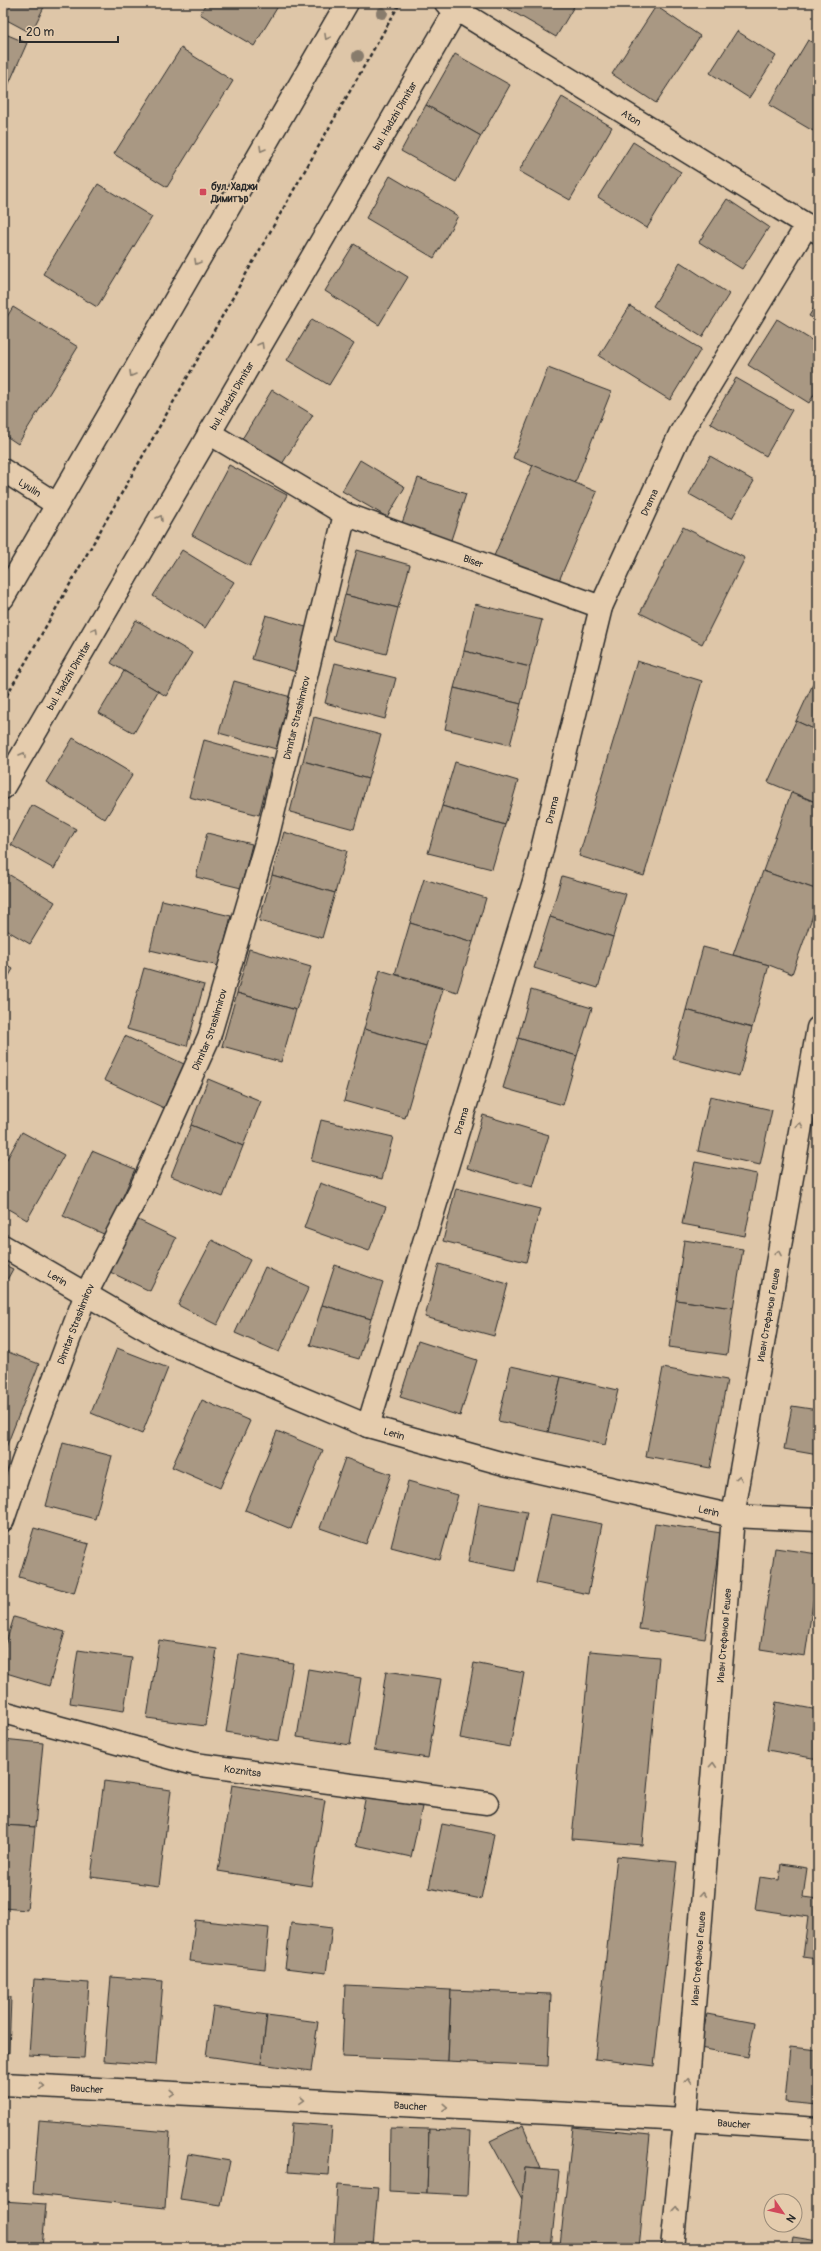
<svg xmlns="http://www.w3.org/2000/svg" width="821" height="2251" font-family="Pangolin,sans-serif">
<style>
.building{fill:#a99883;stroke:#2b2b2b}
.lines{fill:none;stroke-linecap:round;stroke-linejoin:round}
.street-casing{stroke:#2b2b2b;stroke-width:25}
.secondary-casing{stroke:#2b2b2b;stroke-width:25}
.path{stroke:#2b2b2b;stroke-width:2.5;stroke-dasharray:4 3;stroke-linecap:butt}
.street{stroke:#e5ccad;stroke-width:22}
.secondary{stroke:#e5ccad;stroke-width:22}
.tree{fill:#887b6c}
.oneway{stroke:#887c6c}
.poi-dot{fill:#d1495b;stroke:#e5ccad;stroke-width:1.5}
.labels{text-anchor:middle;stroke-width:3.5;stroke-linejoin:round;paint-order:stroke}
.street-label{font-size:10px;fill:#2b2b2b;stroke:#e5ccad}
.poi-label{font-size:10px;font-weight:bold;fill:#2b2b2b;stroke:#e5ccad;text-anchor:start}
</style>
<rect width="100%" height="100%" fill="#dec6a8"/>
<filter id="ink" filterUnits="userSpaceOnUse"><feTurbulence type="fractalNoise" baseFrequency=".025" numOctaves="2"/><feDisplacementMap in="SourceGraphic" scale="8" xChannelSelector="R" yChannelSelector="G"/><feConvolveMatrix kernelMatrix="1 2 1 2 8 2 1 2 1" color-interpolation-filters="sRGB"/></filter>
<g filter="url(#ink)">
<g class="building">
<polygon points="3,3 46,3 31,33 3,18"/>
<polygon points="206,3 280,3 254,46 200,14"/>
<polygon points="504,3 576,3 556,37 503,6"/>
<polygon points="656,6 700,36 656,103 612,74"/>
<polygon points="737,31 776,56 749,98 710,73"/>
<polygon points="3,33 27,43 4,95 3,95"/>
<polygon points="808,40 818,46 818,122 813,131 769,105"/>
<polygon points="181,48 233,81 167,187 114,154"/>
<polygon points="455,54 510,85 481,136 426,105"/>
<polygon points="562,97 612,127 570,200 519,171"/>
<polygon points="426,105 481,136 456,182 401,151"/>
<polygon points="633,142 681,172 647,228 598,197"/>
<polygon points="390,176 458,216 434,258 366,218"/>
<polygon points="98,184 152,217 97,307 43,274"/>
<polygon points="727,199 769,227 742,269 699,242"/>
<polygon points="354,244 408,277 379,325 325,291"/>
<polygon points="680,262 729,294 702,337 653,306"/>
<polygon points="818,301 818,321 809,316"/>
<polygon points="630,306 701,349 670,400 599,356"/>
<polygon points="13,307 78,347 18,444 3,434 3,323"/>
<polygon points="312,319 354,344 329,385 287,360"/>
<polygon points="777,319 818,344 818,388 809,403 748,365"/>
<polygon points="548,368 611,392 575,483 513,458"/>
<polygon points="736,378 792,410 766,456 710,423"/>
<polygon points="272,390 313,415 282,464 242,439"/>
<polygon points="710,456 754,481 732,518 689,494"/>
<polygon points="360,460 405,487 387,517 342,491"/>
<polygon points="229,465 287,495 250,566 192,535"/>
<polygon points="533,465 597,492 558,583 494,556"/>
<polygon points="418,478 466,494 450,543 401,526"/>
<polygon points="683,527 745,558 702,644 640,613"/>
<polygon points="182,550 234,582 205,628 153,596"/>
<polygon points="357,550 410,565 398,608 345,595"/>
<polygon points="345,595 398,608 386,654 333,640"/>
<polygon points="475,604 542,620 530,667 464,651"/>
<polygon points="266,615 309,628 296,672 252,659"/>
<polygon points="136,620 192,653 166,696 111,663"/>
<polygon points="464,651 530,667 521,704 454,688"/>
<polygon points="637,661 702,681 644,876 579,856"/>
<polygon points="335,663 396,678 385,719 325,703"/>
<polygon points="124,671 158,691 134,733 99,713"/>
<polygon points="818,673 818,731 796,721"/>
<polygon points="234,681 291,697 276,749 219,733"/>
<polygon points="454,688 521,704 510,745 445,729"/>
<polygon points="314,717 381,735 368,779 303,761"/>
<polygon points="796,721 818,731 818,803 768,782"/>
<polygon points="73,738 133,774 105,819 46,782"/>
<polygon points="204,740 273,759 259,815 189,797"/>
<polygon points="303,761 368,779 354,829 290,812"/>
<polygon points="455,762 518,781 505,825 442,806"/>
<polygon points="791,793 818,803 818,890 763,871"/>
<polygon points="32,805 76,829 54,869 11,845"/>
<polygon points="442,806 505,825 492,869 428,853"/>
<polygon points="284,832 347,851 335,893 272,875"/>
<polygon points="207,833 252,844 241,888 196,877"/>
<polygon points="3,871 55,902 30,944 3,928"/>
<polygon points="763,871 818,890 818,901 792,974 769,965 733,955"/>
<polygon points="272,875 335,893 322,938 259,921"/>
<polygon points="562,876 626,894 613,937 550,917"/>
<polygon points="424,879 486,898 473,942 410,923"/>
<polygon points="162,900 231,916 219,966 150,950"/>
<polygon points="550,917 613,937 598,988 534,968"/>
<polygon points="410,923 473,942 457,992 395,974"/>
<polygon points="703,947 769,965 752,1028 686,1010"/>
<polygon points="249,949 311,967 296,1010 237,993"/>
<polygon points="3,963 13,969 3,986"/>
<polygon points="144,968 204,985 187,1046 127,1029"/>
<polygon points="380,970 443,989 426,1046 364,1029"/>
<polygon points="531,990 592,1008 577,1056 518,1038"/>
<polygon points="237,993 296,1010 281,1062 222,1046"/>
<polygon points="686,1010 752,1028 739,1076 673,1059"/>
<polygon points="364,1029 426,1046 405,1118 344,1101"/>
<polygon points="125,1036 184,1064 164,1108 104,1080"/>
<polygon points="518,1038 577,1056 563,1105 503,1088"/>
<polygon points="208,1079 261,1101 243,1146 191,1125"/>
<polygon points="710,1096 772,1110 760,1165 698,1151"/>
<polygon points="483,1115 549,1135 533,1187 467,1168"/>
<polygon points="321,1120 393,1137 382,1179 311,1161"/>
<polygon points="191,1125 243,1146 223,1197 171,1176"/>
<polygon points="22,1132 64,1155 27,1220 3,1206 3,1166"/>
<polygon points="92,1151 135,1169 106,1235 63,1216"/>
<polygon points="695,1162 757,1174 745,1236 682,1224"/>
<polygon points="320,1183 386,1207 369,1251 304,1228"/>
<polygon points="456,1188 540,1209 526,1262 443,1241"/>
<polygon points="136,1219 176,1238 150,1291 110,1272"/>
<polygon points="212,1240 250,1260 217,1325 178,1305"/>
<polygon points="684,1240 743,1249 733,1308 676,1300"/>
<polygon points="3,1264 13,1269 3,1287"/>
<polygon points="439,1264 508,1284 494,1336 425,1317"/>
<polygon points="335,1265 383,1282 371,1319 322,1305"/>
<polygon points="265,1267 309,1287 279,1352 235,1333"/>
<polygon points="676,1300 733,1308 727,1355 669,1347"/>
<polygon points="322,1305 371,1319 359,1359 310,1345"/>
<polygon points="418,1341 477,1360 460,1416 400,1397"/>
<polygon points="117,1348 168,1368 142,1434 91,1413"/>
<polygon points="3,1350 39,1364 3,1455"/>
<polygon points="511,1366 561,1377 548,1432 498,1421"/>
<polygon points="663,1368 727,1380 710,1468 646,1456"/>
<polygon points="561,1377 618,1390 605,1445 548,1432"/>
<polygon points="202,1400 250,1421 220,1488 172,1467"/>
<polygon points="792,1406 818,1410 818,1455 784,1449"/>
<polygon points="277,1431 323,1450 291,1529 245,1510"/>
<polygon points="63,1443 112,1456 95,1519 46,1506"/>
<polygon points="345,1458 391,1474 366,1544 320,1528"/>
<polygon points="408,1481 458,1495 440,1560 391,1547"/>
<polygon points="479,1503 527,1512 515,1571 468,1562"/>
<polygon points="551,1514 602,1524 588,1594 536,1583"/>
<polygon points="655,1523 721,1533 705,1639 639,1629"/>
<polygon points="34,1528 89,1544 74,1593 19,1577"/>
<polygon points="775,1548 818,1554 818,1569 805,1656 760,1649"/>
<polygon points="14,1617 65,1632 49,1686 3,1672 3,1652"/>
<polygon points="159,1640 217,1649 205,1726 147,1718"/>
<polygon points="78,1650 132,1658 124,1711 70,1703"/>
<polygon points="590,1651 659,1657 642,1845 572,1839"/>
<polygon points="239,1654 293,1663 279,1741 226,1732"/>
<polygon points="474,1663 524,1673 510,1747 460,1738"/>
<polygon points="308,1669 361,1678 350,1745 297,1737"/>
<polygon points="386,1671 441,1679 428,1758 374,1750"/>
<polygon points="776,1702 818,1710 818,1759 767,1750"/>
<polygon points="3,1739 43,1743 35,1827 3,1825"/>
<polygon points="104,1781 171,1790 159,1886 91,1877"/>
<polygon points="232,1785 325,1800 311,1886 218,1871"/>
<polygon points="366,1795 422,1807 411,1857 356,1845"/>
<polygon points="442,1824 494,1834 481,1899 429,1888"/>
<polygon points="3,1825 35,1827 27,1910 3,1908"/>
<polygon points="617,1856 677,1862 654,2066 595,2059"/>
<polygon points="781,1864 807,1868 803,1897 818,1899 818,1959 803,1957 808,1917 755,1909 760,1877 779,1880"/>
<polygon points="195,1920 269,1928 265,1969 190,1961"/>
<polygon points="291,1923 332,1928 326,1973 285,1968"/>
<polygon points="111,1977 163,1981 156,2065 104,2061"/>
<polygon points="34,1979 89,1983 84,2058 29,2055"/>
<polygon points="345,1985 451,1990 448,2061 342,2057"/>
<polygon points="451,1990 551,1994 548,2066 448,2061"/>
<polygon points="3,1997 11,1997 9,2053 3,2052"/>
<polygon points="213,2007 267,2015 261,2064 206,2056"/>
<polygon points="707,2014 755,2023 748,2057 700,2048"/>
<polygon points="267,2015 318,2022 311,2071 261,2064"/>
<polygon points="790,2047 818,2050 818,2105 785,2102"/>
<polygon points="39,2121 170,2132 165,2208 33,2194"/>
<polygon points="292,2123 332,2126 328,2175 288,2172"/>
<polygon points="523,2125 541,2169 525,2168 522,2199 490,2141"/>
<polygon points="573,2127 650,2135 639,2248 581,2248 560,2246"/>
<polygon points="390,2128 429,2129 427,2193 389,2191"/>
<polygon points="429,2129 470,2131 467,2195 427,2193"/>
<polygon points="188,2154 230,2161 221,2205 180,2199"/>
<polygon points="525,2168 559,2171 551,2248 517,2247"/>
<polygon points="338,2184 378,2187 373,2247 334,2244"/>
<polygon points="3,2201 46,2204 42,2248 3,2248"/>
<polygon points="793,2237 818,2241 818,2248 791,2248"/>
</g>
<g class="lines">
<g class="street-casing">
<g id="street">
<path id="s1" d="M446,3L818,232"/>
<path id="s2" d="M209,433L345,514L601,607"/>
<path id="s3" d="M3,470L56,504"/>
<path id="s4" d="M3,1246L170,1343L368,1426L504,1464L733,1516L818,1520"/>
<path id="s5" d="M368,1426L535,878L601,607L680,434L807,225"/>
<path id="s6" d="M3,1520L22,1464L86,1294L140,1190L209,1037L267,839L345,514"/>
<path id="s7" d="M3,1712L194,1764L487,1803"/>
<path id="s8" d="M3,2084L685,2120L818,2129"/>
<path id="s9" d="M672,2248L685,2120L733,1516L818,1028"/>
</g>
</g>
<g class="secondary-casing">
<g id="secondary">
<polyline points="3,598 347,3"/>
<path id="s10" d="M3,788L460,3"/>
</g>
</g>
<polyline class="path" points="3,702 400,3"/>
<use href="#street" class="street"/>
<use href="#secondary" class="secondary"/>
</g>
<g class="tree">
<circle cx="382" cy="13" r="6"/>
<circle cx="358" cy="56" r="6"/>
</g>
<defs><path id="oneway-chevron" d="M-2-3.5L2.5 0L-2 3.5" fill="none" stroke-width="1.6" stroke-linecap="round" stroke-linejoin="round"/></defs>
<g class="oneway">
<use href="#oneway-chevron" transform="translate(327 37) rotate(120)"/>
<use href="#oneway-chevron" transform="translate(262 149) rotate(120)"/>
<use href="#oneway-chevron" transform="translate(197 262) rotate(120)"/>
<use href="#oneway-chevron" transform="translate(261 345) rotate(-60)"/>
<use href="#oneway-chevron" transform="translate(132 374) rotate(120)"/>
<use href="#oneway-chevron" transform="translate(160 518) rotate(-60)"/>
<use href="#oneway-chevron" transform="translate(95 630) rotate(-60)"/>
<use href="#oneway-chevron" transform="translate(23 755) rotate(-60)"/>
<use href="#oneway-chevron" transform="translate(800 1125) rotate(-80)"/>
<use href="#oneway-chevron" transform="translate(778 1253) rotate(-80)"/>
<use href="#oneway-chevron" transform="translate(739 1478) rotate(-80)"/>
<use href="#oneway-chevron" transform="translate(713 1765) rotate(-86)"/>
<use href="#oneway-chevron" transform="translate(703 1894) rotate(-86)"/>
<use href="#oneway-chevron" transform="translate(688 2080) rotate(-86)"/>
<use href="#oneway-chevron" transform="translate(42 2086) rotate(3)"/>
<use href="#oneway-chevron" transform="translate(172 2093) rotate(3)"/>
<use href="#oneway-chevron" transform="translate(302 2100) rotate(3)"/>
<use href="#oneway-chevron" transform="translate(445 2107) rotate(3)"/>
<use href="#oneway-chevron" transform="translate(676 2209) rotate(-84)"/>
</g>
</g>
<rect class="poi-dot" x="199" y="188" width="8" height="8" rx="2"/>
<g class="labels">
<g class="street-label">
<text dy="4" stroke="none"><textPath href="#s10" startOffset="778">bul. Hadzhi Dimitar</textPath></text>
<text dy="4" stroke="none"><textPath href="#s1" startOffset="218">Aton</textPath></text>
<text dy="4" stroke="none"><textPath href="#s10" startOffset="454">bul. Hadzhi Dimitar</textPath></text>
<text dy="4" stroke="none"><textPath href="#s3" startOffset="32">Lyulin</textPath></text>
<text dy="4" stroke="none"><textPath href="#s5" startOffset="967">Drama</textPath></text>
<text dy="4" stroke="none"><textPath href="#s2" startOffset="295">Biser</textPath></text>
<text dy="4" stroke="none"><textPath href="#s10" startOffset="130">bul. Hadzhi Dimitar</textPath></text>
<text dy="4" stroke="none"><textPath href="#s6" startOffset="857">Dimitar Strashimirov</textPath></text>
<text dy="4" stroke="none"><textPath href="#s5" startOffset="643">Drama</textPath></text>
<text dy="4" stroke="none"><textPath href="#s6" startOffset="533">Dimitar Strashimirov</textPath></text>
<text dy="4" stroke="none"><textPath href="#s5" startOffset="319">Drama</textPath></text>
<text dy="4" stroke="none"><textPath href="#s4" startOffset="63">Lerin</textPath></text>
<text dy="4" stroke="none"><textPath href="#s9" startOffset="939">Иван Стефанов Гешев</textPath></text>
<text dy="4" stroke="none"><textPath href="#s6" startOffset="209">Dimitar Strashimirov</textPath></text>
<text dy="4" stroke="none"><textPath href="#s4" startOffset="435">Lerin</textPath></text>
<text dy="4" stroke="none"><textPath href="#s4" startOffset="759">Lerin</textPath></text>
<text dy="4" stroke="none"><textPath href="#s9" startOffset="615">Иван Стефанов Гешев</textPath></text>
<text dy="4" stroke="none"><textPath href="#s7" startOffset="247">Koznitsa</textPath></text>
<text dy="4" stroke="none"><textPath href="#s9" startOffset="291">Иван Стефанов Гешев</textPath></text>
<text dy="4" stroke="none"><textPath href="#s8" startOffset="84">Baucher</textPath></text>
<text dy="4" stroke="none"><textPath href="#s8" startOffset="408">Baucher</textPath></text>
<text dy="4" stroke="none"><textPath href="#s8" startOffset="732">Baucher</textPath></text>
</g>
<g class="poi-label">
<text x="211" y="190">бул. Хаджи<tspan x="211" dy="12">Димитър</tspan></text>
</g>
</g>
<rect width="821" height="2251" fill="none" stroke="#e5ccad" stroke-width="16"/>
<rect x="8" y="8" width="805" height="2235" fill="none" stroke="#2b2b2b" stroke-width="1.5" filter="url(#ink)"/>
<g transform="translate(783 2213) rotate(124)"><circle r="19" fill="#e5ccad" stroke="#9b8c79"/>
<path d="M0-3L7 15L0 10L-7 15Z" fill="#d1495b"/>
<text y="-6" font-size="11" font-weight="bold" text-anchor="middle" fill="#2b2b2b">N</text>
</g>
<path d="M20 36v6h98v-6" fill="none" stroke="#2b2b2b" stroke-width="2"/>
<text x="26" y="36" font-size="12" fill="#2b2b2b" stroke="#e5ccad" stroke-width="3" paint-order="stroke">20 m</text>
</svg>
